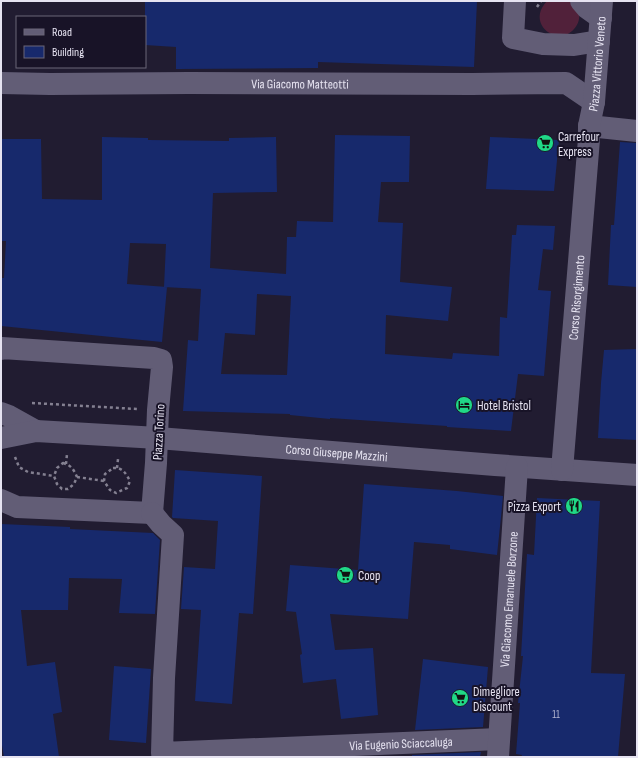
<svg xmlns="http://www.w3.org/2000/svg" width="638" height="758" font-family="'Sofia Sans Condensed',sans-serif">
<style>
.green{fill:#51213a}
.building{fill:#17296c;fill-rule:evenodd}
.lines{fill:none;stroke-linecap:round;stroke-linejoin:round}
.path{stroke:#848091;stroke-width:2.5;stroke-dasharray:3 3;stroke-linecap:butt}
.minor{stroke:#625d76;stroke-width:22}
.labels{text-anchor:middle;stroke-width:4;stroke-linejoin:round;paint-order:stroke}
.number-label{font-size:11px;fill:#b2b4d0}
.street-label{font-size:13px;fill:#e6e3f1;stroke:#181327}
.poi-label{font-size:13px;fill:#e6e3f1;stroke:#181327;text-anchor:start}
</style>
<rect width="100%" height="100%" fill="#211c31"/>
<path class="green" d="M547,1H572C574,5 578,10 579,15C580,20 577,26 574,29C558,48 525,24 547,1Z"/>
<g class="building">
<polygon points="145,1 477,1 474,67 318,62 318,68 176,69 176,47 145,45"/>
<path d="M335,135L410,136L409,182H381L378,222L403,223L400,282L452,287L448,321L386,315L385,354L452,359L453,353L499,356L500,317L507,318L512,235H516L517,225L555,226L553,250L543,249L538,290L551,291L544,376L518,374L511,431L447,427V426L330,418V419L290,415V414L183,411L188,340L198,341L201,289L164,287L166,244L130,243L127,284L167,287L162,342L1,326V278H4L6,241H1V139H41L42,199L102,200V137L148,138V140L229,141V138L276,137L277,192L213,193L210,268L286,274L287,237H296L297,221L333,222ZM257,294L291,296L287,375L221,374L225,333L255,335Z"/>
<polygon points="490,137 559,140 554,191 486,189"/>
<polygon points="620,142 637,143 637,287 608,285 611,225 614,225"/>
<polygon points="637,349 637,440 598,438 601,383 604,350"/>
<polygon points="175,470 262,476 253,614 239,613 232,704 195,701 201,610 181,609 184,567 215,569 218,521 173,518 172,517"/>
<polygon points="364,484 457,491 503,496 501,517 497,555 450,549 450,545 414,542 408,619 330,614 335,650 373,648 378,715 341,719 336,679 303,683 300,655 302,654 296,612 286,611 290,565 358,570"/>
<polygon points="537,498 600,501 591,673 625,674 618,757 521,757 522,755 516,754 520,703 518,703 523,656 521,656 527,554 534,555"/>
<polygon points="1,524 70,527 70,529 153,533 160,540 155,614 119,613 122,579 69,578 68,610 21,610 27,666 55,662 62,712 53,714 59,757 4,757 1,739"/>
<polygon points="423,659 488,667 483,727 415,730"/>
<polygon points="114,666 151,669 146,743 109,740"/>
<polygon points="481,752 480,757 412,757 412,755"/>
</g>
<g class="lines">
<g class="path">
<polyline points="537,7 541,1"/>
<polyline points="32,403 137,409"/>
<polyline points="15,457 19,467 28,472 54,476"/>
<path d="M63,463C71,465 74,470 77,477L74,484L68,489H62L57,484L54,476L57,468Z"/>
<polyline points="66,464 67,454"/>
<path d="M113,468C123,467 126,474 130,481L127,488L116,493L110,490L104,481L105,474Z"/>
<polyline points="117,468 118,459"/>
<polyline points="77,477 104,481"/>
</g>
<g class="minor">
<polyline points="515,1 513,38 543,44 574,45 599,41"/>
<polyline points="581,1 587,8 601,18"/>
<path id="s1" d="M1,83L50,84L189,83L472,84L566,83L594,102"/>
<polyline points="589,126 637,131"/>
<polyline points="1,349 2,348 154,358 161,360 162,367 158,410 156,463 152,513 17,507 1,500"/>
<polyline points="1,413 9,416 36,431"/>
<path id="s2" d="M1,438L36,431L158,438L495,465L637,475"/>
<path id="s3" d="M562,470L589,139V126L594,102L602,1"/>
<path id="s4" d="M152,513L161,524L173,535L164,678L162,753L499,739"/>
<path id="s5" d="M498,757L517,467"/>
</g>
</g>
<defs>
<g id="supermarket-disc" transform="scale(0.9)"><circle r="9.5" fill="#20d887" stroke="#181327"/><path d="M-6-5.5h2.5l.6 2H6L4.5 2H-2.5L-4.4-4H-6ZM-1.5 3.2a1.3 1.3 0 1 0 .1 0ZM3 3.2a1.3 1.3 0 1 0 .1 0Z" fill="#111"/></g>
<g id="hotel-disc" transform="scale(0.9)"><circle r="9.5" fill="#20d887" stroke="#181327"/><path d="M-6-4.5h1.5V1H6V5H4.5V3h-9V5H-6ZM-4 0a1.8 1.8 0 1 1 3.6 0ZM.5 0V-2.5h3Q6-2.5 6 0Z" fill="#111"/></g>
<g id="restaurant-disc" transform="scale(0.9)"><circle r="9.5" fill="#20d887" stroke="#181327"/><path d="M-5-6h1v4h1v-4h1v4h1v-4h1v5L-1.5 .5V6h-2V.5L-5-1ZM5-6V6H3V1.5H1.5Q1.5-4 5-6Z" fill="#111"/></g>
</defs>
<g fill-rule="evenodd">
<use href="#supermarket-disc" x="545" y="143"/>
<use href="#hotel-disc" x="464" y="405"/>
<use href="#restaurant-disc" x="574" y="506"/>
<use href="#supermarket-disc" x="345" y="575"/>
<use href="#supermarket-disc" x="460" y="698"/>
</g>
<g class="labels">
<g class="number-label">
<text x="556" y="718">11</text>
</g>
<g class="street-label">
<text dy="5" stroke="none"><textPath href="#s3" startOffset="408">Piazza Vittorio Veneto</textPath></text>
<text dy="5" stroke="none"><textPath href="#s1" startOffset="299">Via Giacomo Matteotti</textPath></text>
<text dy="5" stroke="none"><textPath href="#s3" startOffset="173">Corso Risorgimento</textPath></text>
<text transform="translate(158 432) rotate(-87)" y="5">Piazza Torino</text>
<text dy="5" stroke="none"><textPath href="#s2" startOffset="337">Corso Giuseppe Mazzini</textPath></text>
<text dy="5" stroke="none"><textPath href="#s5" startOffset="158">Via Giacomo Emanuele Borzone</textPath></text>
<text dy="5" stroke="none"><textPath href="#s4" startOffset="488">Via Eugenio Sciaccaluga</textPath></text>
</g>
<g class="poi-label">
<text x="558" y="141">Carrefour<tspan x="558" dy="15">Express</tspan></text>
<text x="477" y="410">Hotel Bristol</text>
<text x="561" y="511" text-anchor="end">Pizza Export</text>
<text x="358" y="580">Coop</text>
<text x="473" y="696">Dimegliore<tspan x="473" dy="15">Discount</tspan></text>
</g>
</g>
<rect width="638" height="758" fill="none" stroke="#e6e3f1" stroke-width="4"/>
<rect x="16" y="16" width="130" height="52" fill="#181327" stroke="#6a6678"/>
<rect x="24" y="29" width="20" height="6" fill="#625d76" stroke="#6a6678"/>
<text x="52" y="36" font-size="12" fill="#e6e3f1">Road</text>
<rect x="24" y="46" width="20" height="12" fill="#17296c" stroke="#6a6678"/>
<text x="52" y="56" font-size="12" fill="#e6e3f1">Building</text>
</svg>
